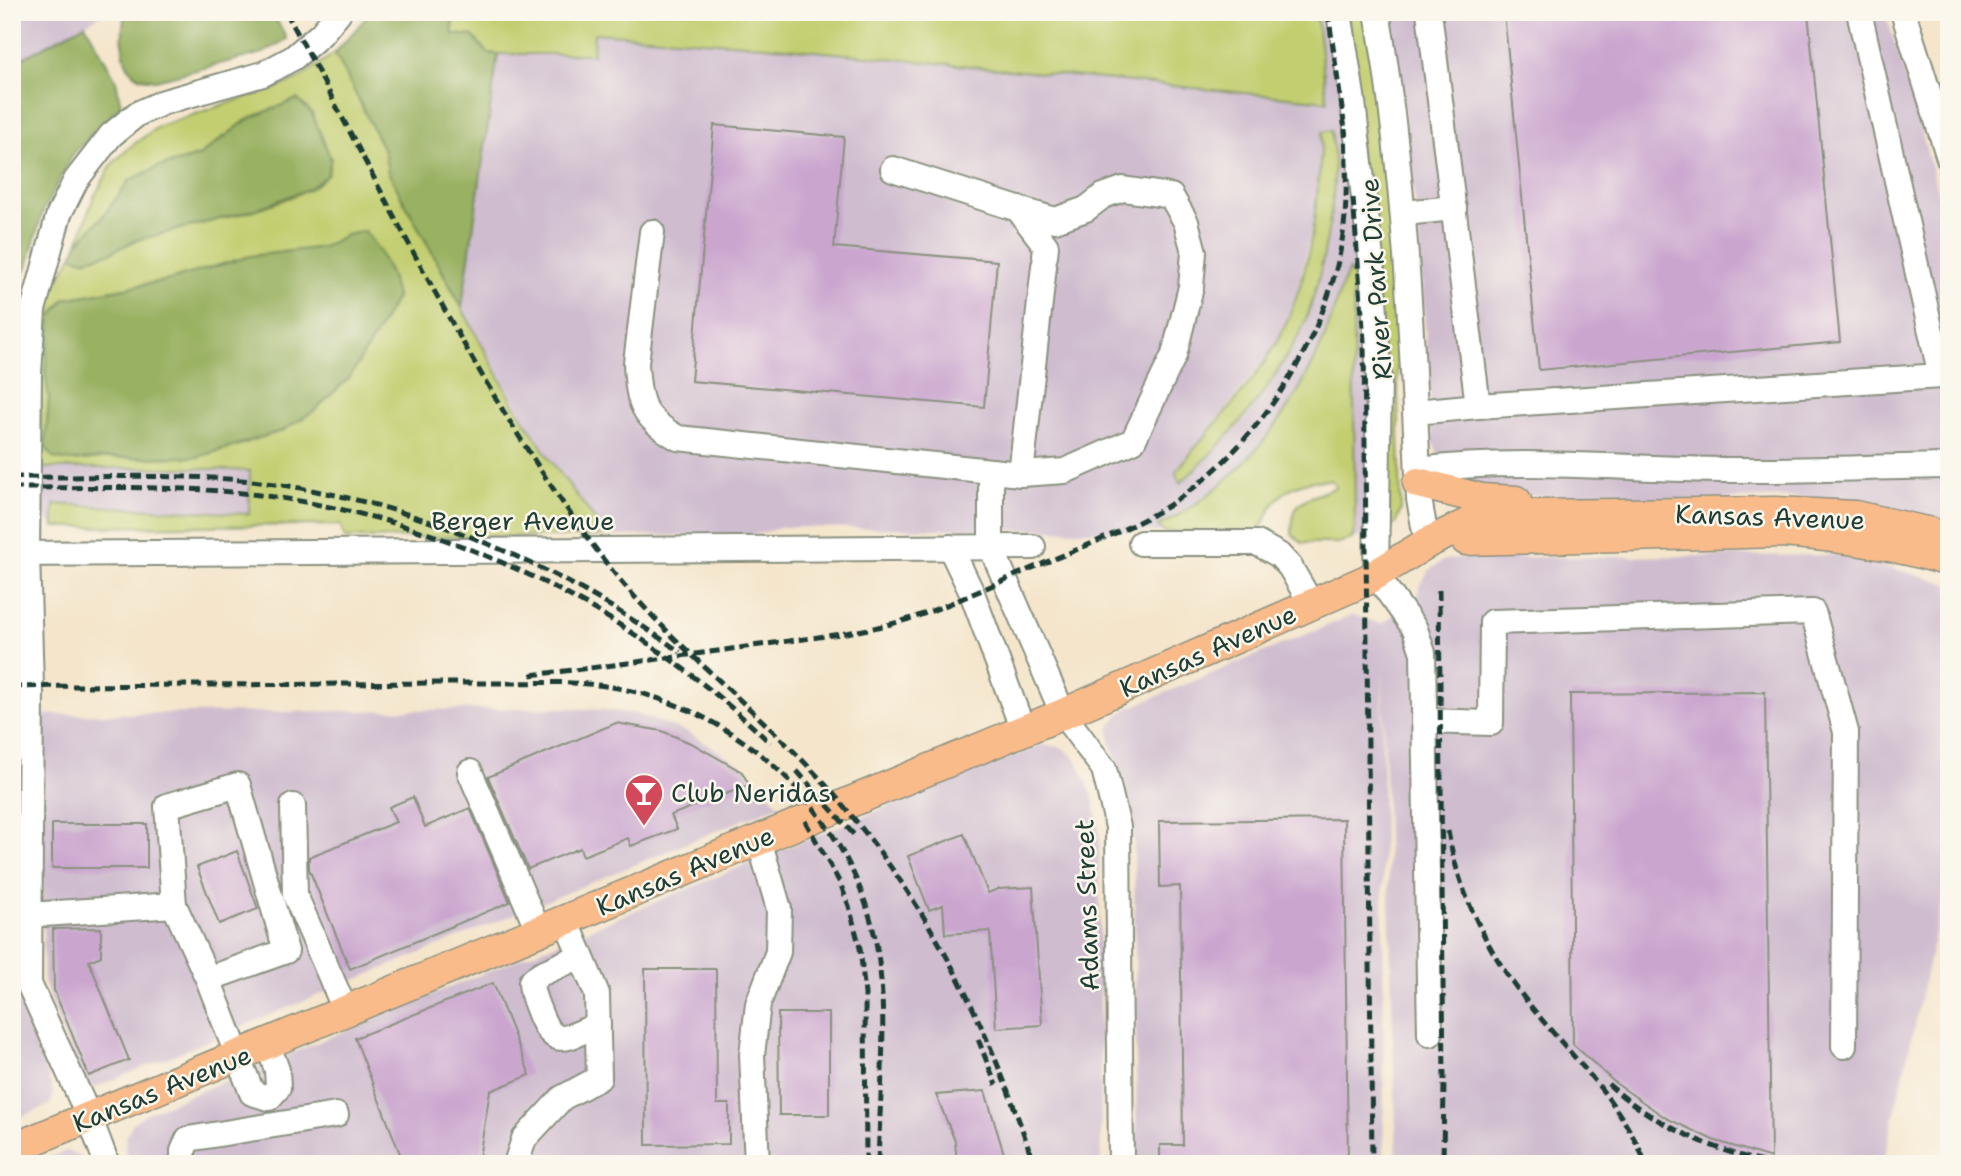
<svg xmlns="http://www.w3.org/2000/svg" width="1961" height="1176" font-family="'Shantell Sans',sans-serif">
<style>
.industrial{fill:#cfbdcf;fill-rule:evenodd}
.green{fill:#c2ce70;stroke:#708652;stroke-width:2;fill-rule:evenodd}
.forest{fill:#99b162;stroke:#5c774b;stroke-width:2}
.building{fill:#caa6cf}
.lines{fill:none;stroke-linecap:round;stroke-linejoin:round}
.minor-casing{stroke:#8a9180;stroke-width:28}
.major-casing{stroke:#8a9180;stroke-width:33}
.minor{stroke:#fff;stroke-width:24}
.major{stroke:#fabb8b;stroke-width:30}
.rail{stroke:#1f3d34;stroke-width:5;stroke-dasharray:10 5;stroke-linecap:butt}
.labels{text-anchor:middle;stroke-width:5;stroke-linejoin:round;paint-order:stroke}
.street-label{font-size:26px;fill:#1f3d34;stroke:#fbf7ec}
.poi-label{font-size:26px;fill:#1f3d34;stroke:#fbf7ec;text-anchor:start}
</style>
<rect width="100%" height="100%" fill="#fbf7ec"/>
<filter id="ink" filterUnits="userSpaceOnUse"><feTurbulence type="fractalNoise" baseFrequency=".0143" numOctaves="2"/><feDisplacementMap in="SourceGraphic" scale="14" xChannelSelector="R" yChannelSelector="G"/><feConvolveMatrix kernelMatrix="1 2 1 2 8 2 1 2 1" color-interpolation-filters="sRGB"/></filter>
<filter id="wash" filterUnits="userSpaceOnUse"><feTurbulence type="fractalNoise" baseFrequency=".00686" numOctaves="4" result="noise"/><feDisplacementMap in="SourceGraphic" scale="28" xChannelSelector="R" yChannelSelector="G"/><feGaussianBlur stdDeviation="1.57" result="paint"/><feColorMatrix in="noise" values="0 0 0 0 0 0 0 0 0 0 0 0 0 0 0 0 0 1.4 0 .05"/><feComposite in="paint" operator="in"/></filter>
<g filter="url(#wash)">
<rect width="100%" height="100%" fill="#f4e5cb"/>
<g class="industrial">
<polygon points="12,12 107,12 12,64"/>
<path d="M1316,12H1348L1390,529L1352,539L1355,527L1353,277L1349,270L1342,284L1323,341L1299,390L1281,416L1255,451L1228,480L1203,498L1159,525L1164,532L783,527L754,535L607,536L572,492L537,441L462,307L498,54H592L594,33L744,44L1327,101ZM1322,132L1334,184L1323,262L1273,381L1245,419L1213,453L1176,472L1272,350L1295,302L1316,209Z"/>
<polygon points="1388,12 1885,12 1915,106 1949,236 1949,527 1859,502 1830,499 1803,497 1660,501 1493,494 1471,491 1439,458 1433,442 1419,239 1402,94"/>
<polygon points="12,268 26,270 19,312 12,381"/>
<polygon points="42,468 191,468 251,471 249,514 55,504 54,527 43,515 41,507"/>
<polygon points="1844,555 1949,584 1949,872 1883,1164 1397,1164 1382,667 1384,1164 1137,1164 1134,840 1133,822 1126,787 1110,742 1110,727 1118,715 1129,708 1353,615 1381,624 1417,599 1420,585 1429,570 1442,561 1457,558"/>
<polygon points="561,708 605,710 636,714 687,732 740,764 779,805 96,1087 89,1088 81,1083 44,981 40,715"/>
<polygon points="1041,745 1062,747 1076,759 1092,794 1099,830 1101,1164 130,1164 125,1151 126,1136 133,1123 145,1114 805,840"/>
<polygon points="12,748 20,757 22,996 53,1092 51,1103 47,1106 12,1121"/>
<polygon points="67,1151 80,1156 85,1164 29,1164"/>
</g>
<g class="green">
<polygon points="452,12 1316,12 1327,101 744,44 594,33 593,54 488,54 473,36 453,34"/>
<polygon points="1348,12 1364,12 1378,102 1394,240 1401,510 1396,523 1390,529"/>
<path d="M335,53L384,150L388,172L514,404L551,461L607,536L345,538L340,525L54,527V504L249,514L250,471L191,468H42L39,335L42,308L72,256C78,258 82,260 88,259C106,255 120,245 137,240C173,229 311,203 327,174C333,163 328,154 324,144L224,136L199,156L158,167L130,180L103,216L78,243L93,199L112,164L130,147L159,126L295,81ZM346,235L379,251L391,276L396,297L349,378L247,443L197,457L103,458L70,461L45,447L49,399L45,372L51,317L65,299L169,280L323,247Z"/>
<path d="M1331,130C1337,165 1334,197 1328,231C1323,262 1316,295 1304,324C1300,334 1294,343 1289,352C1260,404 1223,444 1180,483L1176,472C1206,432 1247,392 1272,350C1311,286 1318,205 1322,132Z"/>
<path d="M1349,270L1353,277L1355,527L1352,539L1338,543H1302L1292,534C1292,496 1305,501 1336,487L1331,480C1309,480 1289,484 1275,502C1267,512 1268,521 1257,531L1164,532L1158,526C1234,489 1291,418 1323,341C1333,317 1337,293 1349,270Z"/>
</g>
<g class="forest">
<path d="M125,12H272L287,39L263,53L156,80C151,79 144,79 139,77C118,67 122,30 125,12Z"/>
<polygon points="371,12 452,12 453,34 473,36 488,53 498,54 462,307 388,172 384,150 335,53"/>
<polygon points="85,24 116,80 121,106 73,154 43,211 26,270 12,268 12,64"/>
<polygon points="297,99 312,113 331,159 327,175 309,189 251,211 134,241 110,253 83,260 72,256 78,243 103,216 130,180 158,167 199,156 248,119"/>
<polygon points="365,231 379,251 391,276 396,297 378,331 349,378 314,411 282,431 197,457 103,458 70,461 54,458 45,447 49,399 45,372 51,317 65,299 169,280 250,256 323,247 346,235"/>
</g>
<g id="blocks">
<g class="building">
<polygon points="1504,12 1808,12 1840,342 1539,370"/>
<polygon points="714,125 844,137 834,247 997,261 984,407 691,381"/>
<polygon points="1765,692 1771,1158 1713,1140 1666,1118 1614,1082 1573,1044 1570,694"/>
<polygon points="616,723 662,731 693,744 742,772 749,785 671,815 677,829 631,846 628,838 583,856 580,848 528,869 488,777"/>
<polygon points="413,797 425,827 470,808 510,902 350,969 309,869 309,857 396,822 389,807"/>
<polygon points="1344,819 1348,1164 1160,1164 1160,1145 1183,1145 1180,886 1160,887 1159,821"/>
<rect x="52" y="824" width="95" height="44"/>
<polygon points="964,834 988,893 998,889 1033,887 1042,1025 996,1028 990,931 945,934 943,905 929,910 908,856"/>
<polygon points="237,851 258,909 219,924 197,867"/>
<polygon points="101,928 101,956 89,961 129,1060 89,1076 54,990 53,929"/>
<polygon points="645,969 716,969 717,1104 729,1104 729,1144 646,1145"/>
<polygon points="493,983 530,1075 490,1091 478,1164 404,1164 355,1038"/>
<polygon points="778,1013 829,1013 829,1115 779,1115"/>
<polygon points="985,1091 1007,1164 957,1164 955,1141 936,1095"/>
</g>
</g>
</g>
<g filter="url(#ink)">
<use href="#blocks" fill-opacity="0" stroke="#8a9180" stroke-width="2"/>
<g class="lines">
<g class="minor-casing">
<g id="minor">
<polyline points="1339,12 1353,102 1372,267 1379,378 1376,575 1415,629 1423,653 1430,1034"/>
<path d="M1377,12C1405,173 1412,336 1419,499L1427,543"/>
<polyline points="1429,12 1478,406"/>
<polyline points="1903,12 1949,158"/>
<polyline points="893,169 1018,209 1046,246 1045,256"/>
<polyline points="1018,209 1055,220 1086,209 1103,196 1123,189 1171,196 1186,222 1194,252 1191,287 1174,355 1133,441 1065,471 1021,474"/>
<polyline points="1404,213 1454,208"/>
<path d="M652,232L636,363C638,403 642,418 678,438L991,471L1021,474L1044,266"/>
<polyline points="1415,412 1478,406 1941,376 1859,12"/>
<path d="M1418,470C1519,457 1623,469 1725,470C1800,471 1874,467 1949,466"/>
<polyline points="991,471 991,547 1063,714 1104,769 1118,827 1121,1164"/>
<polyline points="1141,543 1257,543 1279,555 1290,567 1312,605"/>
<polyline points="950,547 972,593 1023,730"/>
<polyline points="12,554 1033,547"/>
<polyline points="1424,721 1491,723 1492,622 1813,612 1846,732 1844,1046"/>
<polyline points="470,772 539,932"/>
<polyline points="293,806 295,895 346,1012"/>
<polyline points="29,915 174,905"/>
<path d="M581,956L540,974L531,982C531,994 536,1003 540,1014C555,1051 567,1037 598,1025"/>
<polyline points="208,979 286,951 238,785 167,806 174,905 208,979 252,1093 269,1098 278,1088 277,1070 268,1045"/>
<polyline points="107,1164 90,1119 29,984 31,686 27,554 29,374 33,310 59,214 76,180 111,135 137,114 164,102 263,74 293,58 321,34 339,12"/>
<polyline points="183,1164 183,1151 188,1139 336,1115"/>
<polyline points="516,1164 524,1139 562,1098 599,1078 597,994 566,920"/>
<polyline points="757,1164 752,1055 758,1004 778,952 779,909 759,840"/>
</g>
</g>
<g class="major-casing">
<g id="major">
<polyline points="1418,483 1482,499 1516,501"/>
<path d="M1466,540L1782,532C1838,536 1895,544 1949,561"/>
<polyline points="12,1149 1063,714 1367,580 1427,543 1477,519 1536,515 1776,512 1855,516 1949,537"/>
</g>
</g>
<use href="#minor" class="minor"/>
<use href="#major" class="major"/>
<g class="rail">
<path d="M286,12C387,197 476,391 604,560C673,650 769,716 842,804C936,916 988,1026 1034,1164"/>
<polyline points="1328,12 1346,136"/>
<polyline points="1353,198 1364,340 1372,1164"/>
<path d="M12,477C92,478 171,473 251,481C405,498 555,562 680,652"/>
<path d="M12,488C103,488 197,484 287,499C469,528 638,615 770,743"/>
<polyline points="1439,590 1444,1079 1443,1164"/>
<path d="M531,675C610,666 689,655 767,644C815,637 863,633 909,619C954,604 998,582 1042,564C1085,546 1128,530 1168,506C1256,450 1329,337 1343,234C1348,199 1346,164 1345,129"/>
<path d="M12,687C124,685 236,685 347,684C400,683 453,683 506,683C536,683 567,681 597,685C726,700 836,796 871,921C891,994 880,1088 878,1164"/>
<polyline points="797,771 855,836"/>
<polyline points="805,821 840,883 849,906 860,948 865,994 866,1164"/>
<path d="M1448,831C1457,885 1482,939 1513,983C1558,1046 1616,1090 1646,1164"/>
<polyline points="978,1039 996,1085"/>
<path d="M1608,1084C1654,1125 1711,1149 1770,1164"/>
</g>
</g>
</g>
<defs>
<g id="bar-pin" transform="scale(2.0125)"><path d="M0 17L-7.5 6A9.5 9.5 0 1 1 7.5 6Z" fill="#d1495b" stroke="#fbf7ec"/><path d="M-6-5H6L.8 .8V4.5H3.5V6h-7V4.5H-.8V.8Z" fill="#fff"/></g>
</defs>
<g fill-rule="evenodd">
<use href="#bar-pin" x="644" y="793"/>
</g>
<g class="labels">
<g class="street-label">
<text transform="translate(1376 279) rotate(-94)" y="9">River Park Drive</text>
<text transform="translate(1770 517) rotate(2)" y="9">Kansas Avenue</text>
<text x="523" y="530">Berger Avenue</text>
<text transform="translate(1208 651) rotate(-24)" y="9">Kansas Avenue</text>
<text transform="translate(685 871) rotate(-23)" y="9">Kansas Avenue</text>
<text transform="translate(1087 905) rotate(-92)" y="9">Adams Street</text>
<text transform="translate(162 1089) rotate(-22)" y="9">Kansas Avenue</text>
</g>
<g class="poi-label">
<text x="671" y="802">Club Neridas</text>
</g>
</g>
<rect width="1961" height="1176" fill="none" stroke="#fbf7ec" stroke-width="42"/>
</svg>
